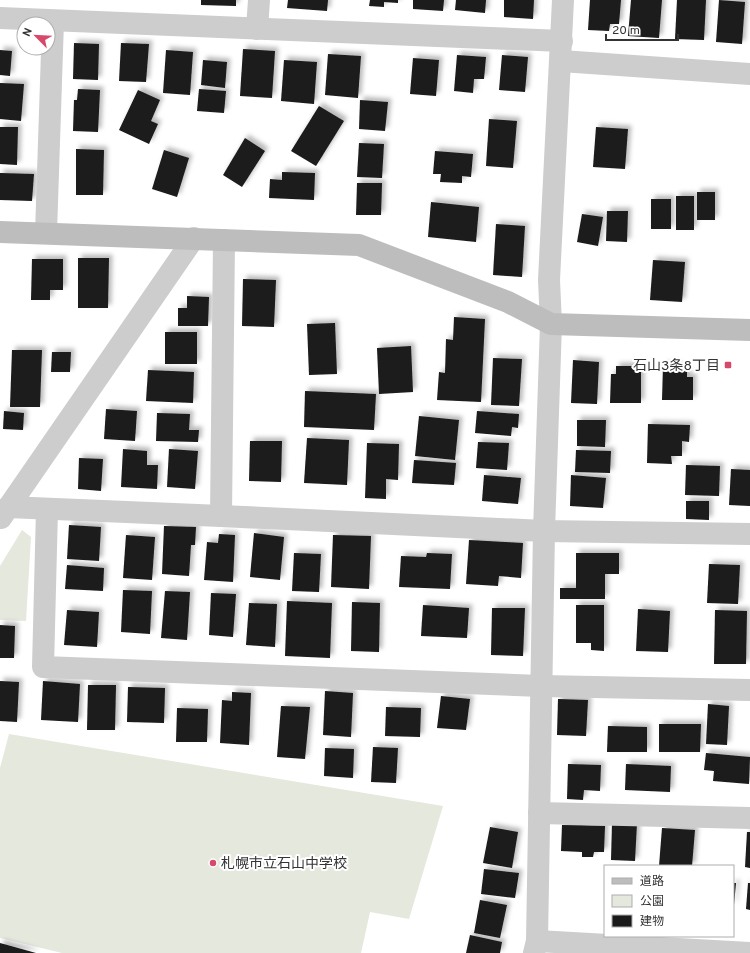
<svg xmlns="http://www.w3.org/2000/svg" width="750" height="953" font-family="Overpass,'Noto Sans JP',sans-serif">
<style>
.green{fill:#e4e8dd}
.building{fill:#1a1a1a;filter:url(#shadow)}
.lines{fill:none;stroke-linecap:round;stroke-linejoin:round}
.street{stroke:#cdcdcd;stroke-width:22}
.secondary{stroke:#bdbdbd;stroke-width:22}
.poi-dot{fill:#d6496b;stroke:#fff;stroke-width:1.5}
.labels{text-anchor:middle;stroke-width:4;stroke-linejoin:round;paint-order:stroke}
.poi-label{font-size:14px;fill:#333;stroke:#fff;text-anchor:end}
</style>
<defs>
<filter id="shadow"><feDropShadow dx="3.5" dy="-3.5" stdDeviation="2" flood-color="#0004"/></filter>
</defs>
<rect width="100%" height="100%" fill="#fff"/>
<g class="green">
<polygon points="22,530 31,537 26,621 0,620 0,566"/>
<polygon points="9,734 443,806 409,919 370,912 361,953 62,953 0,938 0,768"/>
</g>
<g class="building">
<polygon points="201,0 236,0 236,6 201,5"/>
<polygon points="288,0 328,0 327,11 287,8"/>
<polygon points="370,0 398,0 398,3 384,2 384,7 369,6"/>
<polygon points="413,0 444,0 443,11 413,9"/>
<polygon points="456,0 486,0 485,13 455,10"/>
<polygon points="504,0 534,0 533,19 504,17"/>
<polygon points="590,0 621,0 619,24 610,24 609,31 588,30"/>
<polygon points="631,0 662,0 659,38 628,36"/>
<polygon points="677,0 706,0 704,40 675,39"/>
<polygon points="719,0 745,2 742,44 716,42"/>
<polygon points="74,43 99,44 98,80 73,79"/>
<polygon points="121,43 149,44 146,82 119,81"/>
<polygon points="243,49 275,51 272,98 240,96"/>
<polygon points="0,50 12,51 10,76 0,75"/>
<polygon points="166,50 193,52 190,95 163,93"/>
<polygon points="328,54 361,56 358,98 325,95"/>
<polygon points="457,55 486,57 484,79 474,79 473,93 454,91"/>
<polygon points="502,55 528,57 525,92 499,90"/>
<polygon points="413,58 439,60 436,96 410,94"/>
<polygon points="203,60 227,62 225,88 201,85"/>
<polygon points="284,60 317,62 314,104 281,101"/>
<polygon points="0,83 24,84 21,121 0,119"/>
<polygon points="78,89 100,90 98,132 73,131 74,100 77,100"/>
<polygon points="199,89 226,91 224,113 197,111"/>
<polygon points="138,90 160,100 151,121 158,124 149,144 119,130"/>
<polygon points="360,100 388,102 385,131 359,129"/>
<polygon points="319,106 344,121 316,166 291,151"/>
<polygon points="489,119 517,121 513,168 486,166"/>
<polygon points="0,127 18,127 17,165 0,164"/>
<polygon points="596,127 628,129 625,169 593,167"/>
<polygon points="245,138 265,151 242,187 223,175"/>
<polygon points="359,143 384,144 382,178 357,177"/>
<polygon points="76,149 104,150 103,195 76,195"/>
<polygon points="164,150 189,158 177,197 152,189"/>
<polygon points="435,151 473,154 471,177 462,176 462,183 440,182 441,174 433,174"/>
<polygon points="282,172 315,173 314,200 269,198 270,179 282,180"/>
<polygon points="0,173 34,174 32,201 0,200"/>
<polygon points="357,183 382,183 381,215 356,215"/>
<rect x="697" y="192" width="18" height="28"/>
<rect x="676" y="196" width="18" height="34"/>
<rect x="651" y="199" width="20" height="30"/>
<polygon points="431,202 479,207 476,242 428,237"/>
<polygon points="607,211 628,211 627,242 606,241"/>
<polygon points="582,214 603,217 598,246 577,242"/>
<polygon points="496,224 525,226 522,277 493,275"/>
<polygon points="78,258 109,258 108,308 78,308"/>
<polygon points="32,259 63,259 63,290 50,290 50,300 31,300"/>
<polygon points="653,260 685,262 682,302 650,300"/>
<polygon points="243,279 276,280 274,327 242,326"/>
<polygon points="187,296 209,297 208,326 178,326 178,308 187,308"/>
<polygon points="454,317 485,319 481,402 437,400 439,372 445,373 446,339 453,340"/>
<polygon points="335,323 337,374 309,375 307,324"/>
<rect x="165" y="332" width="32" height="32"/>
<polygon points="411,346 413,392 379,394 377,348"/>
<polygon points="12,350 42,350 40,407 10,407"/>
<polygon points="52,352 71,352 70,372 51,372"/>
<polygon points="493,358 522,359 519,406 491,405"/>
<polygon points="573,360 599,362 597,404 571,403"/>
<polygon points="663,365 678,365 678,369 687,370 687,377 693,377 693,400 662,400"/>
<polygon points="616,366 641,366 641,403 610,403 611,374 616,374"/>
<polygon points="148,370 194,372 193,403 146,401"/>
<polygon points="305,391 376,394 374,430 304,427"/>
<polygon points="106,409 137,411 135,441 104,439"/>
<polygon points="4,411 24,413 23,430 3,429"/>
<polygon points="477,411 519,414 518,428 512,427 511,436 475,433"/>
<polygon points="157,413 190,414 189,430 199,430 198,442 156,441"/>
<polygon points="419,416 459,420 455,460 415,456"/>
<polygon points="577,420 606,420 605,447 577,446"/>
<polygon points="648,424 690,425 689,442 682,441 682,456 671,456 672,464 647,463"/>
<polygon points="307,438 349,440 347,485 304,483"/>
<polygon points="250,441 282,441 281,482 249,481"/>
<polygon points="478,442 509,443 507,470 476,468"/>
<polygon points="367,443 399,444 398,480 386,479 386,499 365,498"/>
<polygon points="123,449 147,451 147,465 158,465 157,489 121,487"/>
<polygon points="169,449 198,451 195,489 167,487"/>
<polygon points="576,450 611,451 610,473 575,472"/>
<polygon points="79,458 103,459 101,491 78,489"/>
<polygon points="414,460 456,463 454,485 412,483"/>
<polygon points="686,465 720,466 719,496 685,495"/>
<polygon points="731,469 750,470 750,506 729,505"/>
<polygon points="484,475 521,478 518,504 482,501"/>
<polygon points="571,475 606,478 603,508 570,506"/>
<polygon points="686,501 709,501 709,520 686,519"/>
<polygon points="69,525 101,527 99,561 67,559"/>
<polygon points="164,526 196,527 195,545 191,545 189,576 162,574"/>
<polygon points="254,533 284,537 280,580 250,577"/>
<polygon points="219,534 235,535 233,582 204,580 207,542 218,543"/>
<polygon points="126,535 155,537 152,580 123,578"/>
<polygon points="333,535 371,536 369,589 331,587"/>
<polygon points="469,540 523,543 521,578 499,576 498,586 466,584"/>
<polygon points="294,553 321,554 319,592 292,591"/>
<polygon points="427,553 452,554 450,589 399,587 401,556 426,557"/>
<polygon points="576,553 619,553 619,574 605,574 605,599 560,599 560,588 576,588"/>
<polygon points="709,564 740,565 738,604 707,603"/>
<polygon points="67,565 104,568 103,591 65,589"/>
<polygon points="123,590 152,591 150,634 121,632"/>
<polygon points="165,591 190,592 187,640 161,638"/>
<polygon points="211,593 236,594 233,637 209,635"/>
<polygon points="287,601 332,603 330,658 285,656"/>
<polygon points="352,602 380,603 379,652 351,651"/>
<polygon points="249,603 277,604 275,647 246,645"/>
<polygon points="423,605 469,608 467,638 421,636"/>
<polygon points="576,605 604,605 604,651 591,650 591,643 576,643"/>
<polygon points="492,608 525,608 523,656 491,655"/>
<polygon points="638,609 670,611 668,652 636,651"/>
<polygon points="67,610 99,612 97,647 64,645"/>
<polygon points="715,610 747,611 746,664 714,664"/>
<polygon points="0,625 15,626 14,658 0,658"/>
<polygon points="0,681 19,682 17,722 0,721"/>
<polygon points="43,681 80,684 78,722 41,720"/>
<polygon points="88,685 116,685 115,730 87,730"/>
<polygon points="128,687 165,688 164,723 127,722"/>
<polygon points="325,691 353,693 351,737 323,735"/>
<polygon points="232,692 251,693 249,745 220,743 222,700 232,701"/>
<polygon points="441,696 470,699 466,730 437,728"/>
<polygon points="558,699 588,700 586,736 557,735"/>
<polygon points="708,704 729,706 727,745 706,744"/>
<polygon points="281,706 310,707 305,759 277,757"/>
<polygon points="386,707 421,708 420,737 385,736"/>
<polygon points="177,708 208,709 207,742 176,742"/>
<polygon points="659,724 701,724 700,752 659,752"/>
<polygon points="608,726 647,727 647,752 607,752"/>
<polygon points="373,747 398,748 396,783 371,782"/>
<polygon points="325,748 354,749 353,778 324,776"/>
<polygon points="706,753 750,757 749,784 713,781 714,771 704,770"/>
<polygon points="568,764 601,765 600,791 584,790 583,800 567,799"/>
<polygon points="626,764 671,766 670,792 625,790"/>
<polygon points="612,823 637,823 635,861 611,860"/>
<polygon points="562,825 605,826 604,852 594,852 593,857 582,857 582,852 561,851"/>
<polygon points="490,827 518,832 512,868 483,863"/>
<polygon points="662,828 695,830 692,866 659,866"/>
<polygon points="747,832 750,832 750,868 745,867"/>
<polygon points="484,869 519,873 515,898 481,894"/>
<polygon points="733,883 736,883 734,905 733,905"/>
<polygon points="748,883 750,883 750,910 746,909"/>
<polygon points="480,900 507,905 500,938 474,933"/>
<polygon points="470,935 502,942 500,953 466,953"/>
<polygon points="0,943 36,953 0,953"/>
</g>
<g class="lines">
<g class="street">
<polyline points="0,18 562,41"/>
<polyline points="257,29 259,0"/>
<polyline points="561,61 750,74"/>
<polyline points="46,233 53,21"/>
<polyline points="8,507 221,516 544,531 750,534"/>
<polyline points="47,509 43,667 541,686 750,690"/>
<polyline points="221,516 224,240"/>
<polyline points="1,518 194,238"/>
<polyline points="539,813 750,818"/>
<polyline points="537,941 749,953"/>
<polyline points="534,953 537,941 544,531 551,324 549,280 563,0"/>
</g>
<polyline class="secondary" points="0,232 359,245 508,302 551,324 750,330"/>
</g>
<g class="poi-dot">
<rect x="724" y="361" width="8" height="8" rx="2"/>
<circle cx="213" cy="863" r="4"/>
</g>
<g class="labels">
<g class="poi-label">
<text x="720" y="370">石山3条8丁目</text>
<text x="221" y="868" text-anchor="start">札幌市立石山中学校</text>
</g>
</g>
<rect x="604" y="865" width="130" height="72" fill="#ffffff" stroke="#adadad"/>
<rect x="612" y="878" width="20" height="6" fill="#bdbdbd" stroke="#adadad"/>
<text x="640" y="885" font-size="12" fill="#333333">道路</text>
<rect x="612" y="895" width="20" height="12" fill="#e4e8dd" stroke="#adadad"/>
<text x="640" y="905" font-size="12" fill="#333333">公園</text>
<rect x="612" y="915" width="20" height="12" fill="#1a1a1a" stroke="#adadad"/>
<text x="640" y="925" font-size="12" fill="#333333">建物</text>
<g transform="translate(36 36) rotate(294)"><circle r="19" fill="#ffffff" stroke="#adadad"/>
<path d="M0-3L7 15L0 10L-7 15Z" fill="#d6496b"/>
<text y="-6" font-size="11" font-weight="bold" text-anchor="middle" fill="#333333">N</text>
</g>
<path d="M606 34v6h72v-6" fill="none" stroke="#333333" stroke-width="2"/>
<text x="612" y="34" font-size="12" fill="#333333" stroke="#ffffff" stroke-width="3" paint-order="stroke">20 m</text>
</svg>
